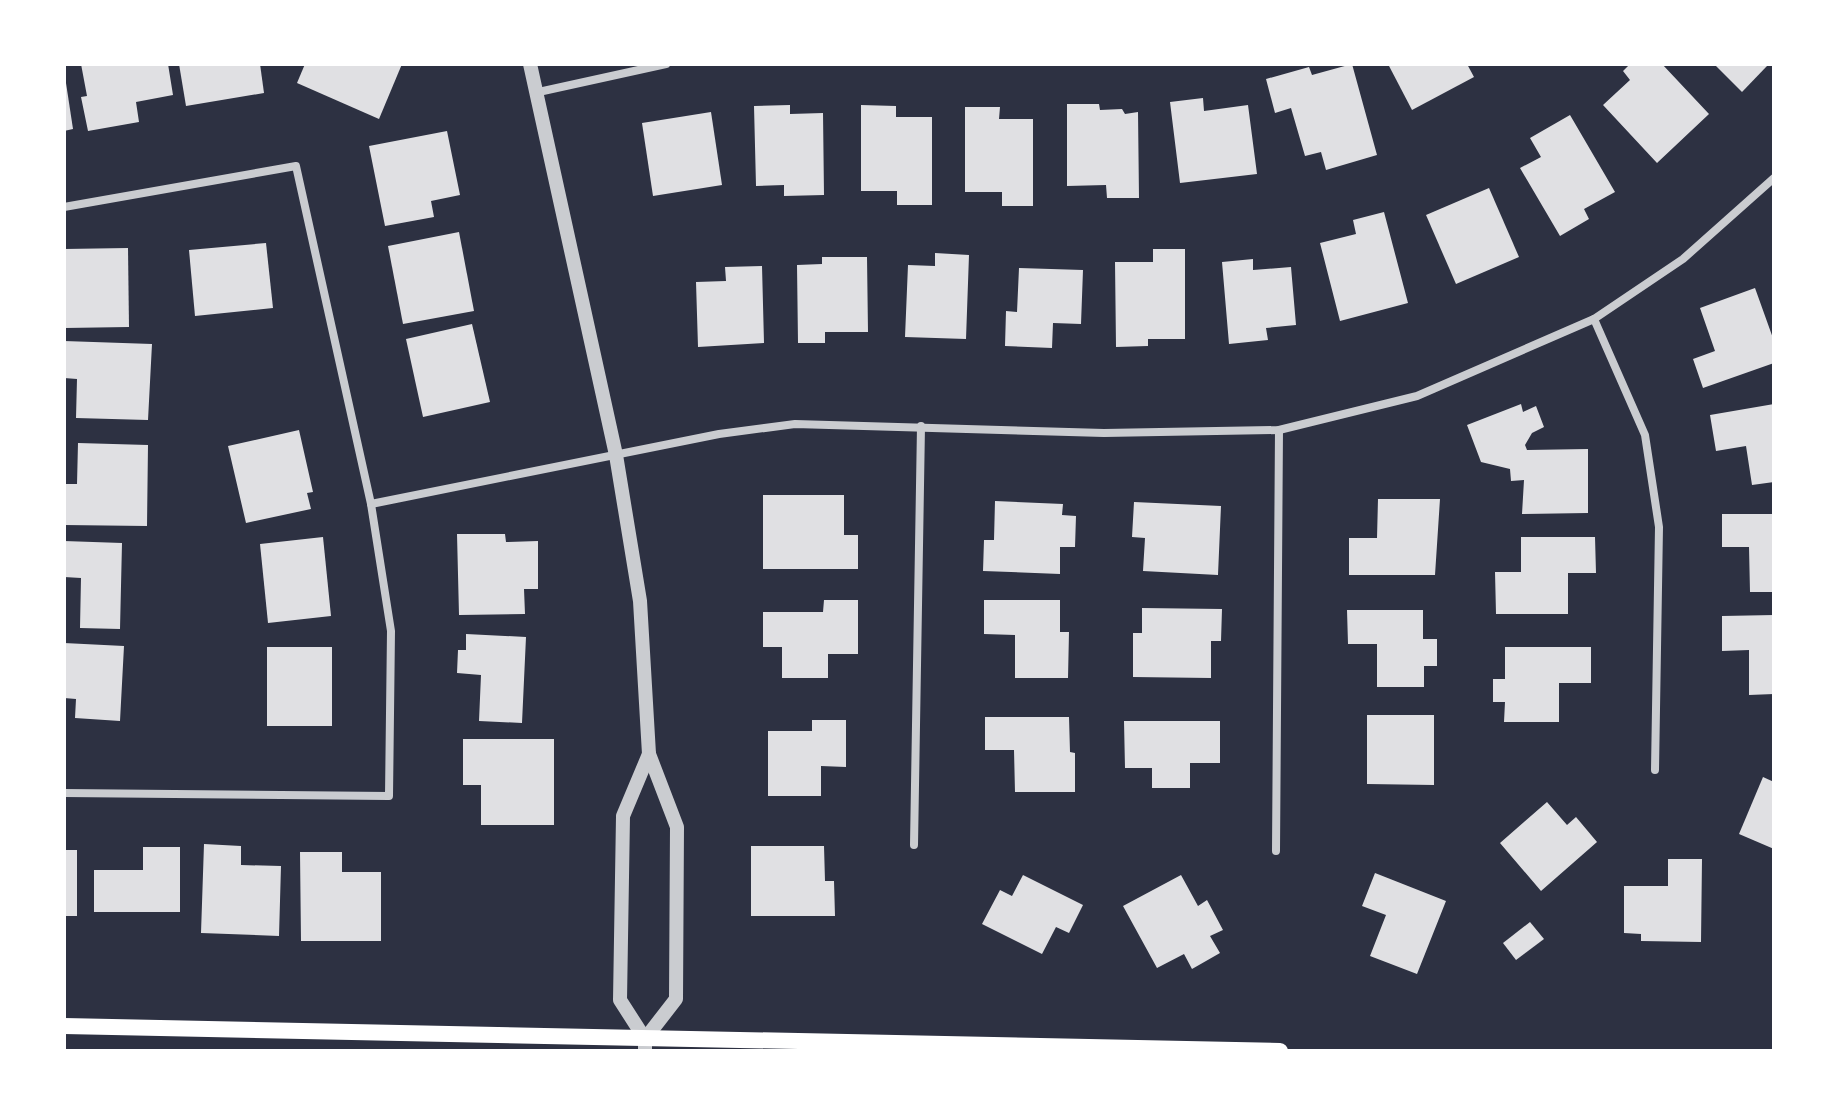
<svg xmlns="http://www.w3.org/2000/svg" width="1838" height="1115" font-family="'Zilla Slab',serif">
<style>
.building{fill:#e0e0e3}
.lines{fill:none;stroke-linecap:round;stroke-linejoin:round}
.minor{stroke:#caccd0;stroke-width:8}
.tertiary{stroke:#caccd0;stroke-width:14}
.secondary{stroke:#fff;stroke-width:16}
</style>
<rect width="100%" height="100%" fill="#2d3142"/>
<g class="building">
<polygon points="81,64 168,64 173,95 136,102 139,122 88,131 81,97 87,96"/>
<polygon points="179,64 260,64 264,93 186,106"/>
<polygon points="305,64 402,64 379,119 297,83"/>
<polygon points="1352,64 1377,155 1326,170 1321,152 1305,156 1291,108 1275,113 1266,79 1309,67 1312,75"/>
<polygon points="1388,64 1467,64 1474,77 1412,110"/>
<polygon points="1630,64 1662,64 1709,114 1657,163 1603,105 1630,80 1623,71"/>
<polygon points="1714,64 1765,64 1767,66 1742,92"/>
<polygon points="66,83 73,129 64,131 64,84"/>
<polygon points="1203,98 1204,111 1248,105 1257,174 1180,183 1170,102"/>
<polygon points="1067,104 1099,104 1100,110 1122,109 1125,114 1138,112 1139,198 1107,198 1106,185 1067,186"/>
<polygon points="790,105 790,114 823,113 824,195 784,196 784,185 756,186 754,106"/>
<polygon points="861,105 896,106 896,117 932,117 932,205 897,205 897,191 861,191"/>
<polygon points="965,107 1000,107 999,119 1033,119 1033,206 1002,206 1002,192 965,192"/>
<polygon points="711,112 722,185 653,196 642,123"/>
<polygon points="1570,115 1615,192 1584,209 1589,219 1560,236 1520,168 1541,157 1530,138"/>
<polygon points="447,131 460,195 431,201 434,217 385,226 369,146"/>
<polygon points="1489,188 1519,257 1456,284 1426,215"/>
<polygon points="1384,212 1408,303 1340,321 1320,243 1356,234 1353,220"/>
<polygon points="459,232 474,311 403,324 388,246"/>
<polygon points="266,243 273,308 195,316 189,250"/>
<polygon points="128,248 129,327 65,328 64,249"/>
<polygon points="1153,249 1185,249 1185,339 1148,339 1148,346 1116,347 1115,262 1153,262"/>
<polygon points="935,253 969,255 966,339 905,337 908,265 935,266"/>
<polygon points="822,257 867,257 868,332 825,332 825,343 798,343 797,265 822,264"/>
<polygon points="1253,259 1253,270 1291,267 1296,325 1266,328 1268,340 1229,344 1222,262"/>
<polygon points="762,266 764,343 698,347 696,282 726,281 725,267"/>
<polygon points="1019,268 1083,270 1081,324 1053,323 1052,348 1005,346 1006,311 1017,312"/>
<polygon points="1755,288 1774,341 1774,363 1703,388 1693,359 1715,351 1700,308"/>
<polygon points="472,324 490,402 423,417 406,339"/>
<polygon points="64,341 152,344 148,420 76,418 77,379 64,378"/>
<polygon points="1521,404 1523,412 1536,406 1544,427 1532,433 1525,445 1527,450 1588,449 1588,513 1522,514 1524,480 1511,481 1510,469 1481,462 1467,425"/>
<polygon points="1774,404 1774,482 1752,485 1746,446 1716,451 1710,415"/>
<polygon points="299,430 313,492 307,493 311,509 246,523 228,446"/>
<polygon points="78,443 148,445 147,526 64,525 64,484 77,484"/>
<polygon points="763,495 844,495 844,535 858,535 858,569 763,569"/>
<polygon points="1378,499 1440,499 1435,575 1349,575 1349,538 1377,538"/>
<polygon points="995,501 1063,504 1062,515 1076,516 1075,547 1060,547 1060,574 983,571 984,540 994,540"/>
<polygon points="1134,502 1221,506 1218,575 1143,571 1145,538 1132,537"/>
<polygon points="1722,514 1774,514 1774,592 1750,592 1749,547 1722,547"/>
<polygon points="457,534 505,534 506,542 538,541 538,589 524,589 525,614 459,615"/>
<polygon points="323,537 331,616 268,623 260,544"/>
<polygon points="1521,537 1595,537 1596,573 1568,573 1568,614 1496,614 1495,572 1521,572"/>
<polygon points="64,541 122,543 120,629 80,628 81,578 64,577"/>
<polygon points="824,600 858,600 858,654 828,654 828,678 782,678 782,647 763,647 763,612 823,612"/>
<polygon points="984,600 1060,600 1060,632 1069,632 1068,678 1015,678 1015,635 984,634"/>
<polygon points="1142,608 1222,609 1221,641 1211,641 1211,678 1133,677 1133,633 1142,633"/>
<polygon points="1347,610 1423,610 1423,639 1437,639 1437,666 1424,666 1424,687 1377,687 1377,644 1348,644"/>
<polygon points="1774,615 1774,694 1749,695 1749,650 1722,651 1722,616"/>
<polygon points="466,634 526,637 522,723 479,721 481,675 457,673 458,650 466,650"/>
<polygon points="64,643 124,646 120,721 75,718 76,699 64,698"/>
<rect x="267" y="647" width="65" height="79"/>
<polygon points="1505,647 1591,647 1591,683 1559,683 1559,722 1504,722 1505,702 1493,702 1493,679 1505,679"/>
<polygon points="1367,715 1434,715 1434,785 1367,784"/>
<polygon points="985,717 1069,717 1070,752 1075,753 1075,792 1015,792 1014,750 985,750"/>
<polygon points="812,720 846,720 846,767 821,766 821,796 768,796 768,731 812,731"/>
<polygon points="1124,721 1220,721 1220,763 1190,763 1190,788 1152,788 1152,768 1125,768"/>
<polygon points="463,739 554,739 554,825 481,825 481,785 463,785"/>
<polygon points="1763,777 1774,782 1774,849 1739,834"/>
<polygon points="1547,802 1567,825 1576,817 1597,842 1541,891 1500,843"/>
<polygon points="204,844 241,846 241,865 281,866 279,936 201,933"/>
<polygon points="751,846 824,846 825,881 834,881 835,916 751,916"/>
<polygon points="143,847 180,847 180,912 94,912 94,870 143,870"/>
<rect x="64" y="850" width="13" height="66"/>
<polygon points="300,852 342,852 342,872 381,872 381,941 301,941"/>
<polygon points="1668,859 1702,859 1701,942 1641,941 1641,934 1624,933 1624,886 1668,886"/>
<polygon points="1375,873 1446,901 1417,974 1370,956 1386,915 1362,906"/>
<polygon points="1023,875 1083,905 1069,933 1056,927 1042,954 982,924 1000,890 1012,896"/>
<polygon points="1181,875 1198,906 1207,900 1223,930 1210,936 1220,953 1192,969 1184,954 1157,968 1123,906"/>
<polygon points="1530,922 1544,939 1516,960 1503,943"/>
</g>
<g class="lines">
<g class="minor">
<polyline points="534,93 666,64"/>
<polyline points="64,207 296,166 371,504 391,631 389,796 64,793"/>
<polyline points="1594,319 1645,435 1659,527 1655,770"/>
<polyline points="371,504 719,434 795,424 1104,433 1279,430 1417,396 1594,319 1683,259 1774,178"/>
<polyline points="914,845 921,426"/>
<polyline points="1276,851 1279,430"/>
</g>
<g class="tertiary">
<polyline points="530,64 616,455 640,601 649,754 677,827 676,999 645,1039"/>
<polyline points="645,1051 645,1039 620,1000 623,816 649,754"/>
</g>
<polyline class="secondary" points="64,1026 1280,1051"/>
</g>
<rect width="1838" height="1115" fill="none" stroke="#ffffff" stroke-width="132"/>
</svg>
